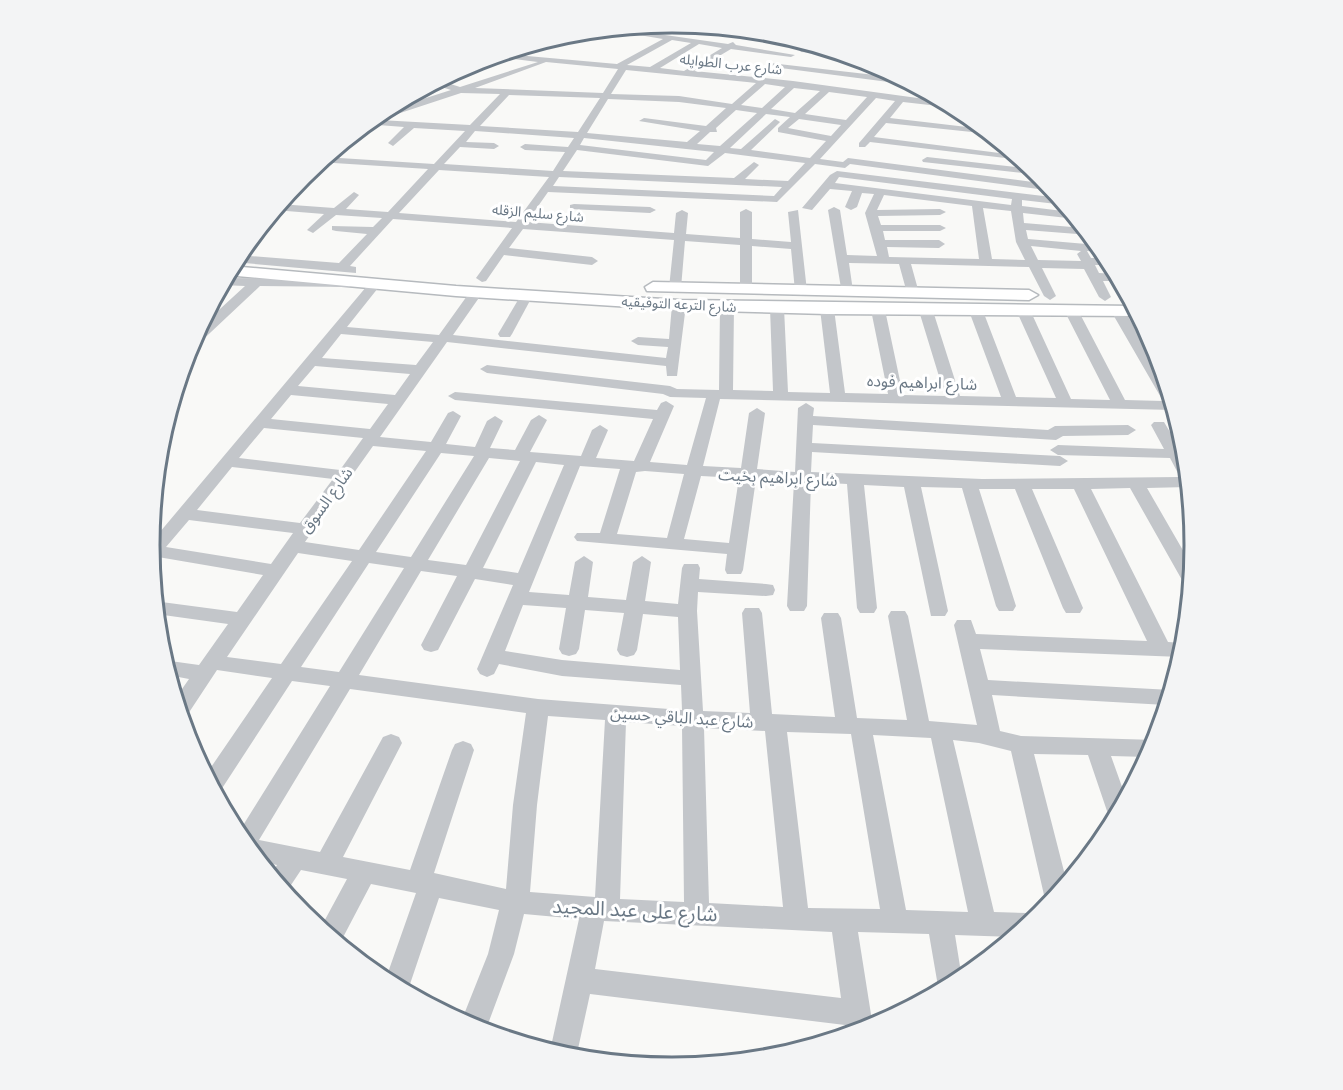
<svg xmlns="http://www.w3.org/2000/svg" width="1343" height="1090" font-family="'Open Sans','Noto Sans Arabic',sans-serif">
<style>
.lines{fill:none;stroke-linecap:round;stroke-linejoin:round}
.major-casing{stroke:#b6babe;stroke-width:3}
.minor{fill:#c3c6ca;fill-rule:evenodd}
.major{fill:#fff;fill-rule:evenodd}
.labels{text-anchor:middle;stroke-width:6;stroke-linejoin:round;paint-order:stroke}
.far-street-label{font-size:14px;fill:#6a7885;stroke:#fff}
.street-label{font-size:16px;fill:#6a7885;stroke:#fff}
.near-street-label{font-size:20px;fill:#6a7885;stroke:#fff}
.rim{fill:none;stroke:#6a7885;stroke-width:3}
</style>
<rect width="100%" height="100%" fill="#f9f9f7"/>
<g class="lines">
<g class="major-casing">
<g id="major">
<polygon points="231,266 456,286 679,300 1133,306 1138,316 827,314 679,310 456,296 226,275"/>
<polygon points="653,282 1029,290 1038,295 1029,300 647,291 645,287"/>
</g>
</g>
<g class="minor">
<polygon points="682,24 783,35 802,41 686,26"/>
<path d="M616,28L728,44L733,42L736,45L795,55L791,57L731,49L694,71L793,81L947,102L956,108L903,102L890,118L984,129L991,134L886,123L874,137L1015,155L1022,160L870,142L865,147H859V143L895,101L876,98L820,159L843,162L848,158L1048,184L1053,191L850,164L845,168L815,164L777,202L548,192L527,222L674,233L676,213L682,210L688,213L686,234L740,238V212L746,209L752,212V239L791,242L788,212L798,210L807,291L801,295L795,291L791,249L752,246V289L746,293L740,289V245L685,241L681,288L675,292L669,288L674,240L523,229L509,248L592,257L598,261L592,265L504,255L486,281L482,282L476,278L512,228L393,219L350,266L356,267V273L233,262L237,255L339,263L367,234L336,231L332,230V226L373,227L382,218L336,215L313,233L307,230L324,214L274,210L279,204L334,208L354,192L359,195L346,209L388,212L428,169L318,162L324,157L434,164L465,131L414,128L393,146L388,143L404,127L365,124L376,114L451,90L432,84L438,80L460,87L538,62L505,58L454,72L468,64L576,32L590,30L516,55L617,64L663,39L603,29ZM672,40L691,43L650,67L627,65ZM699,44L722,48L684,71L660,68ZM546,62L618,69L603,93L475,88ZM626,70L747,82L756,83L732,104L679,96L611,94ZM765,84L785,87L762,108L741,105ZM794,88L820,91L795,113L771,109ZM829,92L867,97L846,120L805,114ZM461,93L500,94L470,125L379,120ZM509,95L600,98L578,132L480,126ZM608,99L679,102L726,108L706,126L644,118L639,121L700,131L687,142L587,133ZM736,110L757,113L720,146L697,144L710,132H717L716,128ZM766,114L790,117L778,128V132L826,141L810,158L751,150L778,124L780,122L775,119L741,149L730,148ZM799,119L841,125L831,136L788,128ZM475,131L574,138L568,147L525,144L520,147L525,150L565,152L553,171L444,164L460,147L494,149L499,146L494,143L466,142ZM584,138L714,152L706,160L580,145ZM577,150L708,166L725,153L805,163L788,181L745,179L759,165L754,162L734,178L563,171ZM439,170L549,177L516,222L399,213ZM559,177L782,187L774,196L553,186Z"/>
<polygon points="798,48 833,51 848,55 801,52"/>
<polygon points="770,63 901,78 908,82 904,84 773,67"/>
<polygon points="927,157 1033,169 1041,175 923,162 922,160"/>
<path d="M837,171L1060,198L1065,205L1022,200V206L1071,212L1076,219L1023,213L1024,223L1084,228L1090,235L1026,230L1028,239L1098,245L1104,252L1087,251L1091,258H1108L1112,265H1095L1099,273L1116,274L1120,281H1103L1111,297L1105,301L1099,297L1084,269L1042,268L1056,296L1050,300L1044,296L1029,267L911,264L919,293L913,297L907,293L899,264L849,263L853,291L852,294H842L828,210L834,207L840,210L847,255L877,256L865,213L874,194L862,193L857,207L851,210L845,207L852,191L830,189L812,210L802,208L830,175ZM839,177L1012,199L1011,205L835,183ZM884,195L972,206L979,259L889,257L887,247L939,248L945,244L939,240H885L883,231H940L946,228L940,225H881L878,216L940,215L946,212L940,209L877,210ZM983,208L1011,211L1016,242L1025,260L992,259ZM1031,246L1081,251L1077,254L1081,261L1038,260Z"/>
<polygon points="574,204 650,207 656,210 650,213 570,209 570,205"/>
<polygon points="225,278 349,279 355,283 349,287 260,286 194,348 188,349 196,331 245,286 221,285"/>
<path d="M376,279L382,283L347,327L439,335L472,289L477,288L483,292L453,335L666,358L668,347L638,345L631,341L638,337L669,339L672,305L679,301L684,302L686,305L677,376H667L666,366L447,342L380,437L431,442L448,413L453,411L461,416L446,444L475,447L487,421L495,416L503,421L490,448L515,450L531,420L539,415L547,420L530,452L581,456L592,430L600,425L608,430L596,458L634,461L653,419L455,400L448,396L455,392L657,410L661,403L666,401L674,406L650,462L687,465L706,398L670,397L663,394L487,373L480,369L487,365L670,386L677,389L719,390L720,306L727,302L734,306L733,390L773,391L770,308L777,304L784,308L788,392L830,393L820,309L827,305L834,309L845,393L888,394L871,310L878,306L885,310L903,395L945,396L919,311L926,307L933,311L960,396L1001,397L969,311L976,307L983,311L1016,397L1056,398L1017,312L1024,308L1031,312L1071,399L1110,400L1065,312L1072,308L1079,312L1125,400L1163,401L1111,311L1113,308H1123L1164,379L1174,410L720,399L703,466L741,468L749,413L757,408L765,413L757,469L795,472L798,408L806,403L814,408L813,416L1048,430L1055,426L1128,425L1136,430L1128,435L1063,436L1056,440L813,425L812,443L1060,456L1068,461L1060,466L812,452L811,472L982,479L1180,477L1170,458L1058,455L1050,450L1058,445L1164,449L1151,425L1154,422H1164L1180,449H1185L1188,487L1147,488L1192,566L1190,586L1182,580L1130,488L1091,489L1168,642L1184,643L1181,657L980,649L988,680L1171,690L1166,705L992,695L1000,731L1021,736L1156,740L1148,757L1111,756L1126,798L1114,819L1107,811L1088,755L1034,754L1067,883L1050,904L1044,895L1011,751L979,743L953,740L994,912L1028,913L1037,917L1014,937L955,935L962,979L939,992L929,934L858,932L873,1027L871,1028L848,1035L845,1025L590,994L576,1058L550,1051L579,919L524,914L514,954L485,1032L461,1022L488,954L499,910L439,898L407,993L385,981L416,893L371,884L339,945L320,929L347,879L301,870L285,894L270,876L277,865L258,861L237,835L330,686L292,681L219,793L215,794L205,776L272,678L217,670L186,717L181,718L175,699L189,679L168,675L163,660L199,665L228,624L156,614L154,601L237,612L263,575L158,557L151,561L149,545L372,280ZM341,334L433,342L416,365L322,358ZM315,366L410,374L395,395L298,386ZM291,395L388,404L370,429L271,419ZM264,428L363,438L340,470L239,458ZM373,446L426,451L359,550L305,542ZM441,453L474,456L411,557L376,552ZM489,458L520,461L466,565L428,560ZM536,462L564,465L518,573L483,568ZM580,466L620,469L600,533H577L574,537L577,541L727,554L725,570L727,574H741L743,570L756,479L794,482L787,606L790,611H804L807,606L811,482L847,484L857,608L860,613H874L877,608L864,485L904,487L931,616H945L948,611L921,487L962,488L996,606L999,611H1013L1016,606L979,489H1015L1063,608L1066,613H1080L1083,608L1032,489H1074L1147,641L976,634L971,620H957L954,625L977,725L929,721L908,616L905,611H891L888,616L907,720L857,718L841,618L838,613H824L821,618L835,717L772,714L762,613L759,608H745L742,613L750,713L703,711L697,611L698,592L766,596L773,595L775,590L773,585L766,584L699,579L700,568L698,564H684L682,568L678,604L645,601L651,562L642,556L633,562L626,600L588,597L593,562L584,556L575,562L569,595L529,592ZM232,467L333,479L300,523L197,510ZM645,471L684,474L667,538L617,534L636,472ZM701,476L739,478L729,543L684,539ZM189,520L293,533L271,564L166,547ZM298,553L352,561L281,664L227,657ZM369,563L404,568L339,672L301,667ZM421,571L457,576L421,645L424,650L431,652L438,650L475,579L513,585L477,669L480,674L487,677L494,674L499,664L562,676L681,685L682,710L538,699L359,675ZM523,605L566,608L559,649L562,654L569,656L576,654L579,649L585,610L624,613L617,650L620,655L627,657L634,655L637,650L643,614L678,617L680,670L562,660L505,651ZM350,689L526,713L513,805L506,889L434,873L474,750L471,744L463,741L455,744L452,750L410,870L343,857L402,743L399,737L391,734L383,737L320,852L259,840ZM548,716L605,720L595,897L530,892L537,805ZM626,722L682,726L684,902L620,899ZM704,728L765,731L783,907L709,903ZM787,732L851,734L880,909L808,908ZM873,735L931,738L968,912L906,910ZM604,921L832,932L841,998L595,969Z"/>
<polygon points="527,291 533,295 512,334 510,337 500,337 498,334 521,295"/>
</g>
<use href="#major" class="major"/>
</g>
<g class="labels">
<g class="far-street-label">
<text transform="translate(731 64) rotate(6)" y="5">شارع عرب الطوايله</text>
<text transform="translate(538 213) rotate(5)" y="5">شارع سليم الزقله</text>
<text transform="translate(679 304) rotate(3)" y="5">شارع الترعه التوفيقيه</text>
</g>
<g class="street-label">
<text transform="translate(922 382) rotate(2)" y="6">شارع ابراهيم فوده</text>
<text transform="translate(778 477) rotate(3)" y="6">شارع ابراهيم بخيت</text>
<text transform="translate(326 500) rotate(-54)" y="6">شارع السوق</text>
<text transform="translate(682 717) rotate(4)" y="6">شارع عبد الباقي حسين</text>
</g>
<g class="near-street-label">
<text transform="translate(635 910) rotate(3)" y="7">شارع على عبد المجيد</text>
</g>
</g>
<path d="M0 0H1343V1090H0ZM160 545a512 512 0 1 1 1024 0a512 512 0 1 1-1024 0Z" fill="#f3f4f5" fill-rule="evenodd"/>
<path class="rim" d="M160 545a512 512 0 1 1 1024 0a512 512 0 1 1-1024 0Z"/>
</svg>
